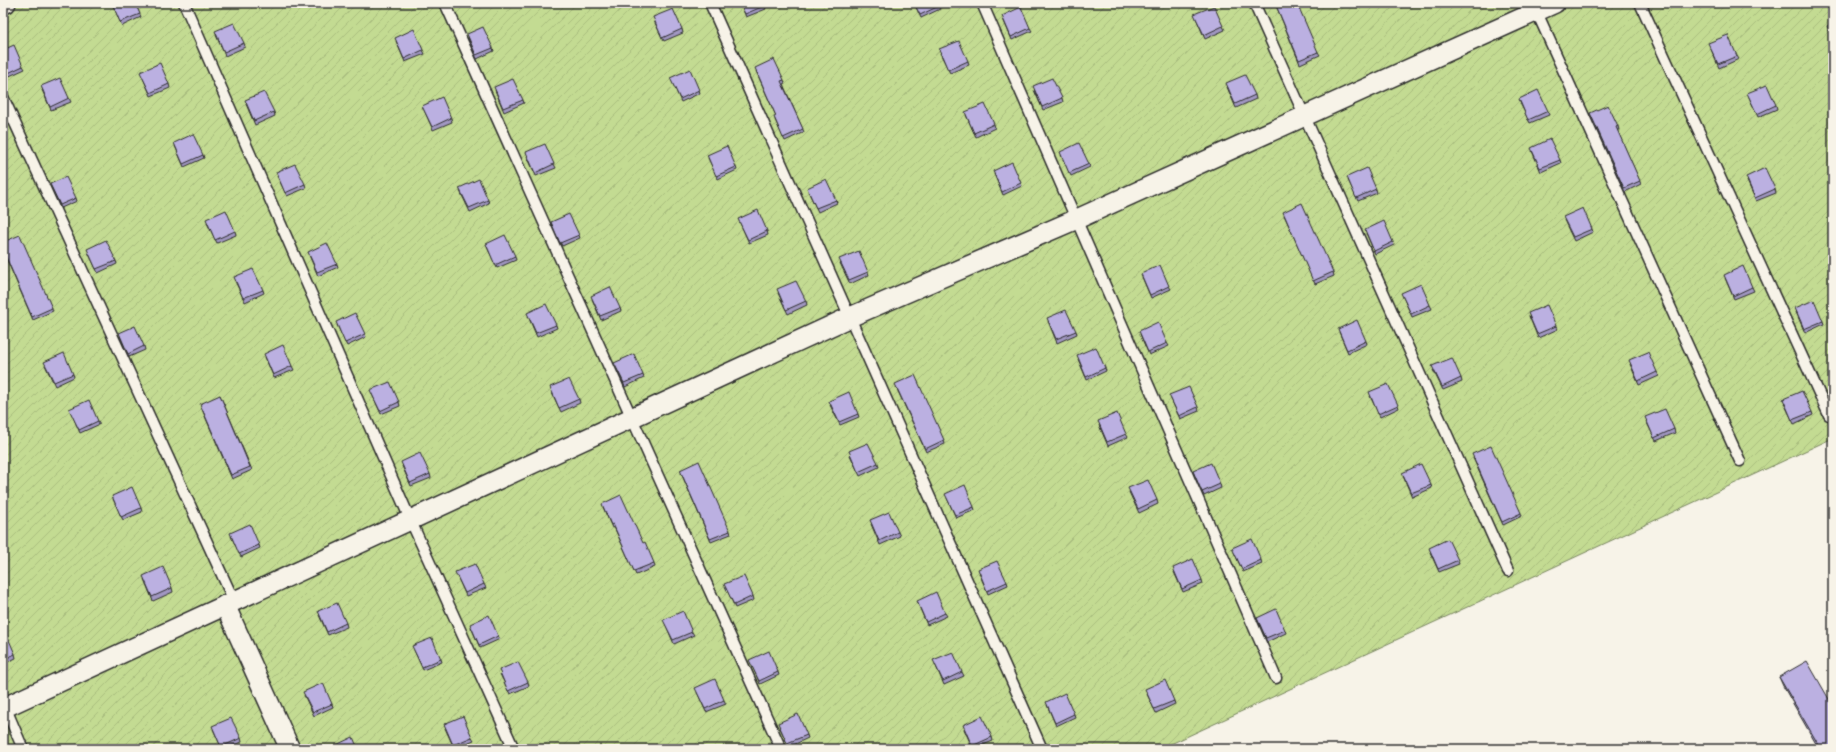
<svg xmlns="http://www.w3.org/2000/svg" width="1836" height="752" font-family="'Playpen Sans',sans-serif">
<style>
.garden{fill:url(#garden-furrows);stroke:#77835e}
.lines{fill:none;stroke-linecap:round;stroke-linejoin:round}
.lane-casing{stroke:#2b2b2b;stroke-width:13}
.street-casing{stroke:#2b2b2b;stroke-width:22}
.lane{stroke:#f7f3e8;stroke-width:10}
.street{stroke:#f7f3e8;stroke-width:19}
.wall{fill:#a197c2;stroke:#2b2b2b}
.building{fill:#bbb0e1;stroke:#2b2b2b}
</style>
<defs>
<pattern id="garden-furrows" width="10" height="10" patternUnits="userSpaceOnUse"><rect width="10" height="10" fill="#c3db92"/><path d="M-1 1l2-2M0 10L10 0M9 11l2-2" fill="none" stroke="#a8bc7e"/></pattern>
</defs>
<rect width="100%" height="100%" fill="#f7f3e8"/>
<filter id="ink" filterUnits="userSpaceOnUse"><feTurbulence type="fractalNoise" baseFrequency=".025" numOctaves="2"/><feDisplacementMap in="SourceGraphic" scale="8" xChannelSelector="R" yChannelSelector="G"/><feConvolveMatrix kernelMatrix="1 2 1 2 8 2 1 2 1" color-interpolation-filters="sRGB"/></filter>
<g filter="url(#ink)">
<polygon class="garden" points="3,3 1833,3 1833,438 1160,749 3,749"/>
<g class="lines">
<g class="lane-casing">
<g id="lane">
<polyline points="184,3 410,519 514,749"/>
<polyline points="445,3 781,749"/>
<polyline points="710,3 1042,749"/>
<polyline points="982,3 1276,678"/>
<polyline points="1254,3 1508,571"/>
<polyline points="1640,3 1829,415"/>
<polyline points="1535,8 1740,461"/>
<polyline points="3,97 234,601"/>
<polyline points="4,704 23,749"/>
</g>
</g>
<g class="street-casing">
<g id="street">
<polyline points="3,4 6,3"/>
<polyline points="225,605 290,749"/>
<polyline points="3,708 850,317 1077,219 1555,3"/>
</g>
</g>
<use href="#lane" class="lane"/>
<use href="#street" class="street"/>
</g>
<g class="wall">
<polygon points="112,3 135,3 141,17 122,26"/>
<polygon points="740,3 763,3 766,9 746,17"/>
<polygon points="914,3 938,3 940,9 921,18"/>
<polygon points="1275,3 1318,52 1320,55 1300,64"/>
<polygon points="1196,18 1223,26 1225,30 1205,39"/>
<polygon points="1003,19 1030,28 1032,31 1012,40"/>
<polygon points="654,21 682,29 683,33 664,41"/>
<polygon points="216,35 244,43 245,47 225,56"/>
<polygon points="468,38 493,48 494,51 477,59"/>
<polygon points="396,41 423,50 425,54 405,62"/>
<polygon points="1710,47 1737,56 1739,59 1719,68"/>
<polygon points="940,53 968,61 969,65 950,73"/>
<polygon points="23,66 25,69 5,78 3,73"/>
<polygon points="756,71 784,80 785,83 783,84 804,132 785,141 775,120 776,116"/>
<polygon points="142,76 169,84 170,88 151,96"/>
<polygon points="672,81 699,90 700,93 681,102"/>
<polygon points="1227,87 1255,95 1256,99 1236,108"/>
<polygon points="42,90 69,98 71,102 51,110"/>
<polygon points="495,90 523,100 524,103 504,112"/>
<polygon points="1034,90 1062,98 1063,102 1043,110"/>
<polygon points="1749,97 1776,105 1777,109 1758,117"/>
<polygon points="1520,103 1548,111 1549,115 1530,123"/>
<polygon points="246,104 274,112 275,116 255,125"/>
<polygon points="424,110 451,118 452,122 433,130"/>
<polygon points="966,115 994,124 995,128 976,137"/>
<polygon points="1591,117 1618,126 1619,130 1617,130 1641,184 1625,192"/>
<polygon points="175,146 203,155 204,158 184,167"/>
<polygon points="1532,151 1560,160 1561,163 1541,172"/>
<polygon points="1061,155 1089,164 1090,167 1071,176"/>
<polygon points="527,156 554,164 556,168 536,176"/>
<polygon points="708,158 736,167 737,170 718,179"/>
<polygon points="994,174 1021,183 1022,186 1003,195"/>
<polygon points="277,176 305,184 306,188 287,196"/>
<polygon points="1348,180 1376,189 1377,193 1358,201"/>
<polygon points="1747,181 1775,189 1776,193 1756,201"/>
<polygon points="52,188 76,198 77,201 61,208"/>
<polygon points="460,191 488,200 489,203 470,212"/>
<polygon points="808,191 836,200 837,203 818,212"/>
<polygon points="1284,215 1333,272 1334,276 1315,284"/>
<polygon points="1564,220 1592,229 1593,232 1574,241"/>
<polygon points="207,223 235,231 236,235 217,243"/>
<polygon points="740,223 767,231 768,235 749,243"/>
<polygon points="552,225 579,235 580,238 562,246"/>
<polygon points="1366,233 1393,242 1394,245 1375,254"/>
<polygon points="487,247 515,256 516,260 497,268"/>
<polygon points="3,251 52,308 53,311 33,320"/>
<polygon points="88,252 116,261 117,264 98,273"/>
<polygon points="309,255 337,264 338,267 318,276"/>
<polygon points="840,263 868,272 869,275 850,284"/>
<polygon points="1142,277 1169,286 1171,289 1151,298"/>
<polygon points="1725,278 1752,287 1754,291 1734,299"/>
<polygon points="235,281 263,290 264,293 245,302"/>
<polygon points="778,293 806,301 807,305 788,314"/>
<polygon points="1403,297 1430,305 1432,309 1412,317"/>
<polygon points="592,299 620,308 621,311 601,320"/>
<polygon points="1796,312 1823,321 1824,324 1805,333"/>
<polygon points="528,316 556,325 557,328 537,337"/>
<polygon points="1529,316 1556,326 1558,329 1538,338"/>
<polygon points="1048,321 1076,331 1077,334 1057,343"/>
<polygon points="337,325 365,334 366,337 347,346"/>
<polygon points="1339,332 1366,341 1367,344 1348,353"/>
<polygon points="1140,334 1167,343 1169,346 1149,355"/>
<polygon points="120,336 144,346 145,350 129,357"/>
<polygon points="265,357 292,366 294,370 274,378"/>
<polygon points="1078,359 1105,368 1106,371 1087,380"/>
<polygon points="1630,364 1657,372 1659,376 1639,385"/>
<polygon points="45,365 73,374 74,377 55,386"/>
<polygon points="616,366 643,375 644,378 625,387"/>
<polygon points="1433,370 1461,378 1462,382 1443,390"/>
<polygon points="896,387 944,440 945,444 926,452"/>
<polygon points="551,391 579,399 580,403 561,412"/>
<polygon points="372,394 399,402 400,406 381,414"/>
<polygon points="220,395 252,470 232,479 201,407"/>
<polygon points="1370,396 1398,405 1399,408 1380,417"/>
<polygon points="1171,399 1198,407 1199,411 1180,419"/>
<polygon points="1784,403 1812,412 1813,415 1794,424"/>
<polygon points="830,405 858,414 859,417 840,425"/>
<polygon points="71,412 98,421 100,424 80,433"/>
<polygon points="1646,421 1674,429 1675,433 1656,441"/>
<polygon points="1099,425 1126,434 1128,437 1108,446"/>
<polygon points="850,455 878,463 879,467 860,476"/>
<polygon points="1473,458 1521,513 1522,516 1503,525"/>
<polygon points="402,466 430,474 431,478 411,486"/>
<polygon points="1193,471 1220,484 1221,488 1204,496"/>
<polygon points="681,473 730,531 731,534 711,542"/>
<polygon points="1403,476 1431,485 1432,488 1412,497"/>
<polygon points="1129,492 1157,500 1158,504 1139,513"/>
<polygon points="947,498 974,507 975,510 956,518"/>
<polygon points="113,499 141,508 142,512 123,520"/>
<polygon points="603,507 654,563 655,567 636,575 614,527 612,528"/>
<polygon points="871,524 898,532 900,536 880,545"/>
<polygon points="231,536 259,545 260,548 241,557"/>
<polygon points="1234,552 1261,560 1262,564 1243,572"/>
<polygon points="1430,552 1458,560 1459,564 1439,572"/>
<polygon points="1174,572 1202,580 1203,584 1183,592"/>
<polygon points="979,573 1007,582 1008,585 988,594"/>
<polygon points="457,576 484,584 486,588 466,596"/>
<polygon points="144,579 172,588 173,592 153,601"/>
<polygon points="726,587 753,596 754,600 735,608"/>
<polygon points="918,604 945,613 947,616 927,625"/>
<polygon points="319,615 346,623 347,627 328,635"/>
<polygon points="1257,618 1285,630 1286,633 1267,642"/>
<polygon points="665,623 692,632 694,635 674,644"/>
<polygon points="471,627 498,636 500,639 480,648"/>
<polygon points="3,635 15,654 16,658 3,664"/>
<polygon points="414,650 441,659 442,662 423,670"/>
<polygon points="751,663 778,672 779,675 760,684"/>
<polygon points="935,664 962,672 964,676 944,685"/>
<polygon points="500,674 528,682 529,686 510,694"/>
<polygon points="1779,677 1833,749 1819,749 1783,686"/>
<polygon points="697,692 724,700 726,704 706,712"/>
<polygon points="1146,692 1174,701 1175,704 1156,713"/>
<polygon points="304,695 332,704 333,707 314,716"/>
<polygon points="1047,705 1074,714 1075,717 1056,726"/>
<polygon points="779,726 807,735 808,738 789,747"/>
<polygon points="445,728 472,737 474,740 454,748"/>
<polygon points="213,729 241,738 242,742 225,749 222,749"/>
<polygon points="964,729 992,737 993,741 973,749"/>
</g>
<g class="building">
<polygon points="112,3 135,3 140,14 120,22"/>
<polygon points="740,3 763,3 764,6 745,14"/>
<polygon points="914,3 938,3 939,6 920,15"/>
<polygon points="1275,3 1297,3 1318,52 1299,60"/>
<polygon points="1214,6 1223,26 1204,35 1194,14"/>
<polygon points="1021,7 1030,28 1011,37 1002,16"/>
<polygon points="673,9 682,29 662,38 653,17"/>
<polygon points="234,23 244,43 224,52 215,31"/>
<polygon points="1833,23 1833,40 1827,26"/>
<polygon points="483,27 493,48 476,55 467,34"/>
<polygon points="414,29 423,50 404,59 395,38"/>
<polygon points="1728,35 1737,56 1718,64 1708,43"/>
<polygon points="959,41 968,61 948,70 939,49"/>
<polygon points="14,45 23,66 4,75 3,73 3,50"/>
<polygon points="774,59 784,80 781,81 803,129 783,138 774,117 776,116 755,68"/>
<polygon points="160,63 169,84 150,93 140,72"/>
<polygon points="690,69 699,90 680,99 670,78"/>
<polygon points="1245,75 1255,95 1235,104 1226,83"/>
<polygon points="60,78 69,98 50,107 41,86"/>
<polygon points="1052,78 1062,98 1042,107 1033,86"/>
<polygon points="513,79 523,100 503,108 494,87"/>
<polygon points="1767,85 1776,105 1757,114 1747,93"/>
<polygon points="1538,90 1548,111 1528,120 1519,99"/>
<polygon points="264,92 274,112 254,121 245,100"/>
<polygon points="442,97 451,118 432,127 422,106"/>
<polygon points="985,104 994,124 974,133 965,112"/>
<polygon points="1608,105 1618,126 1616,127 1640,181 1624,188 1590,113"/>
<polygon points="193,134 203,155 183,164 174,143"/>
<polygon points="1550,139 1560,160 1540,168 1531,148"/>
<polygon points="1079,143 1089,164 1069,173 1060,152"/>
<polygon points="545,144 554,164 535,173 526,152"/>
<polygon points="727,146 736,167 716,176 707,155"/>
<polygon points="1012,162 1021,183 1002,192 993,171"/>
<polygon points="295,164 305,184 285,193 276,172"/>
<polygon points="1367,168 1376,189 1356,198 1347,177"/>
<polygon points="1765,168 1775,189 1755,198 1746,177"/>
<polygon points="66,177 76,198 60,205 50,184"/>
<polygon points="479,179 488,200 469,208 459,188"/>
<polygon points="826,179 836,200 816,208 807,188"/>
<polygon points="1302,203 1333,272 1313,281 1283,212"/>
<polygon points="1583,208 1592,229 1573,237 1563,217"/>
<polygon points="226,210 235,231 215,240 206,219"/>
<polygon points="758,210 767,231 748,240 738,219"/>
<polygon points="569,214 579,235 560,243 551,222"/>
<polygon points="1384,221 1393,242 1374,251 1365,230"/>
<polygon points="20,235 52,308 32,317 3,250 3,242"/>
<polygon points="505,235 515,256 495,265 486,244"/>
<polygon points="106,240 116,261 96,269 87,249"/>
<polygon points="327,243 337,264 317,272 308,252"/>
<polygon points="859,251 868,272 849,280 839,259"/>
<polygon points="1160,265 1169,286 1150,295 1141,274"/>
<polygon points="1743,266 1752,287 1733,296 1724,275"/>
<polygon points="253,269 263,290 243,298 234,277"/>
<polygon points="796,281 806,301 786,310 777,289"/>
<polygon points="1421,284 1430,305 1411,314 1401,293"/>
<polygon points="610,287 620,308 600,316 591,296"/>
<polygon points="1814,300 1823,321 1804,329 1795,308"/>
<polygon points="546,304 556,325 536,333 527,313"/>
<polygon points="1547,305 1556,326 1537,334 1528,313"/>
<polygon points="1066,310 1076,331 1056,339 1047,318"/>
<polygon points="355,313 365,334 345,343 336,322"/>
<polygon points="1357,320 1366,341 1347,350 1338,329"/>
<polygon points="1158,322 1167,343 1148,352 1139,331"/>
<polygon points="135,326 144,346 128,354 119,333"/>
<polygon points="283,345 292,366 273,375 264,354"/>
<polygon points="1096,347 1105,368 1086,377 1077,355"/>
<polygon points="1648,352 1657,372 1638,381 1629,360"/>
<polygon points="64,353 73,374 54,382 44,362"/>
<polygon points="634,354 643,375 624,383 614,363"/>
<polygon points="1452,358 1461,378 1442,387 1432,366"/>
<polygon points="915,375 944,440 925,449 895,384"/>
<polygon points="569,379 579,399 559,408 550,387"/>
<polygon points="390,382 399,402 380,411 370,390"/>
<polygon points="1388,384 1398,405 1378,414 1369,392"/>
<polygon points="1189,387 1198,407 1179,416 1169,395"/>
<polygon points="1802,391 1812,412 1792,420 1783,399"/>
<polygon points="849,392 858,414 839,422 829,401"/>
<polygon points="220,395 250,467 231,475 200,404"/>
<polygon points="89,400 98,421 79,430 69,409"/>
<polygon points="1665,409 1674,429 1654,438 1645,417"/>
<polygon points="1117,413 1126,434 1107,442 1098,421"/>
<polygon points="868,443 878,463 858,472 849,451"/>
<polygon points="1491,446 1521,513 1502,522 1472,454"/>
<polygon points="420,453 430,474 410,483 401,462"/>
<polygon points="699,461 730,531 710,539 680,470"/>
<polygon points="1211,463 1220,484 1202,492 1193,471"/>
<polygon points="1421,464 1431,485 1411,493 1402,473"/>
<polygon points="1148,480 1157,500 1138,509 1128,488"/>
<polygon points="965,485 974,507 955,515 945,494"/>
<polygon points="132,487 141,508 121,517 112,496"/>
<polygon points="621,495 643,543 645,542 654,563 634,571 613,524 611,525 602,504"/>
<polygon points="889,512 898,532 879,541 870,520"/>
<polygon points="250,524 259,545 239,554 230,533"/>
<polygon points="1252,539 1261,560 1242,569 1232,548"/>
<polygon points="1448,539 1458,560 1438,569 1429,548"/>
<polygon points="1193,559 1202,580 1182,589 1173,568"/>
<polygon points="997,561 1007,582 987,591 978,569"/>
<polygon points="475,564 484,584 465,593 455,572"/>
<polygon points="163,567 172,588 152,597 143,576"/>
<polygon points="744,576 753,596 734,605 724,584"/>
<polygon points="936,592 945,613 926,622 917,601"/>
<polygon points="337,603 346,623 327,632 318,611"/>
<polygon points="1276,609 1285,630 1266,638 1257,618"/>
<polygon points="683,611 692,632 673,640 663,620"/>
<polygon points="489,615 498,636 479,645 470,624"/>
<polygon points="6,633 15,654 3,660 3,635"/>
<polygon points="432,638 441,659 422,667 412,646"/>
<polygon points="769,651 778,672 759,681 749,660"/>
<polygon points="953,652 962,672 943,681 933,660"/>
<polygon points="1807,661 1833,706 1833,749 1821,749 1779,677"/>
<polygon points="518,662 528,682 508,691 499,670"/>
<polygon points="715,679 724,700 705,709 695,688"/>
<polygon points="1165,680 1174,701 1154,709 1145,689"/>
<polygon points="323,683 332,704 313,712 303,692"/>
<polygon points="1065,693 1074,714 1055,723 1046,702"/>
<polygon points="798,714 807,735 787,743 778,723"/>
<polygon points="463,716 472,737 453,745 444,724"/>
<polygon points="982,716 992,737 972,746 963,725"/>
<polygon points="231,718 241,738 221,747 212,726"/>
<polygon points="353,737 358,749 335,749 334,746"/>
</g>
</g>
<rect width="1836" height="752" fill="none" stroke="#f7f3e8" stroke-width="16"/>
<rect x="8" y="8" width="1820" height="736" fill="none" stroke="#2b2b2b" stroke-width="1.5" filter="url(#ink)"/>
</svg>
